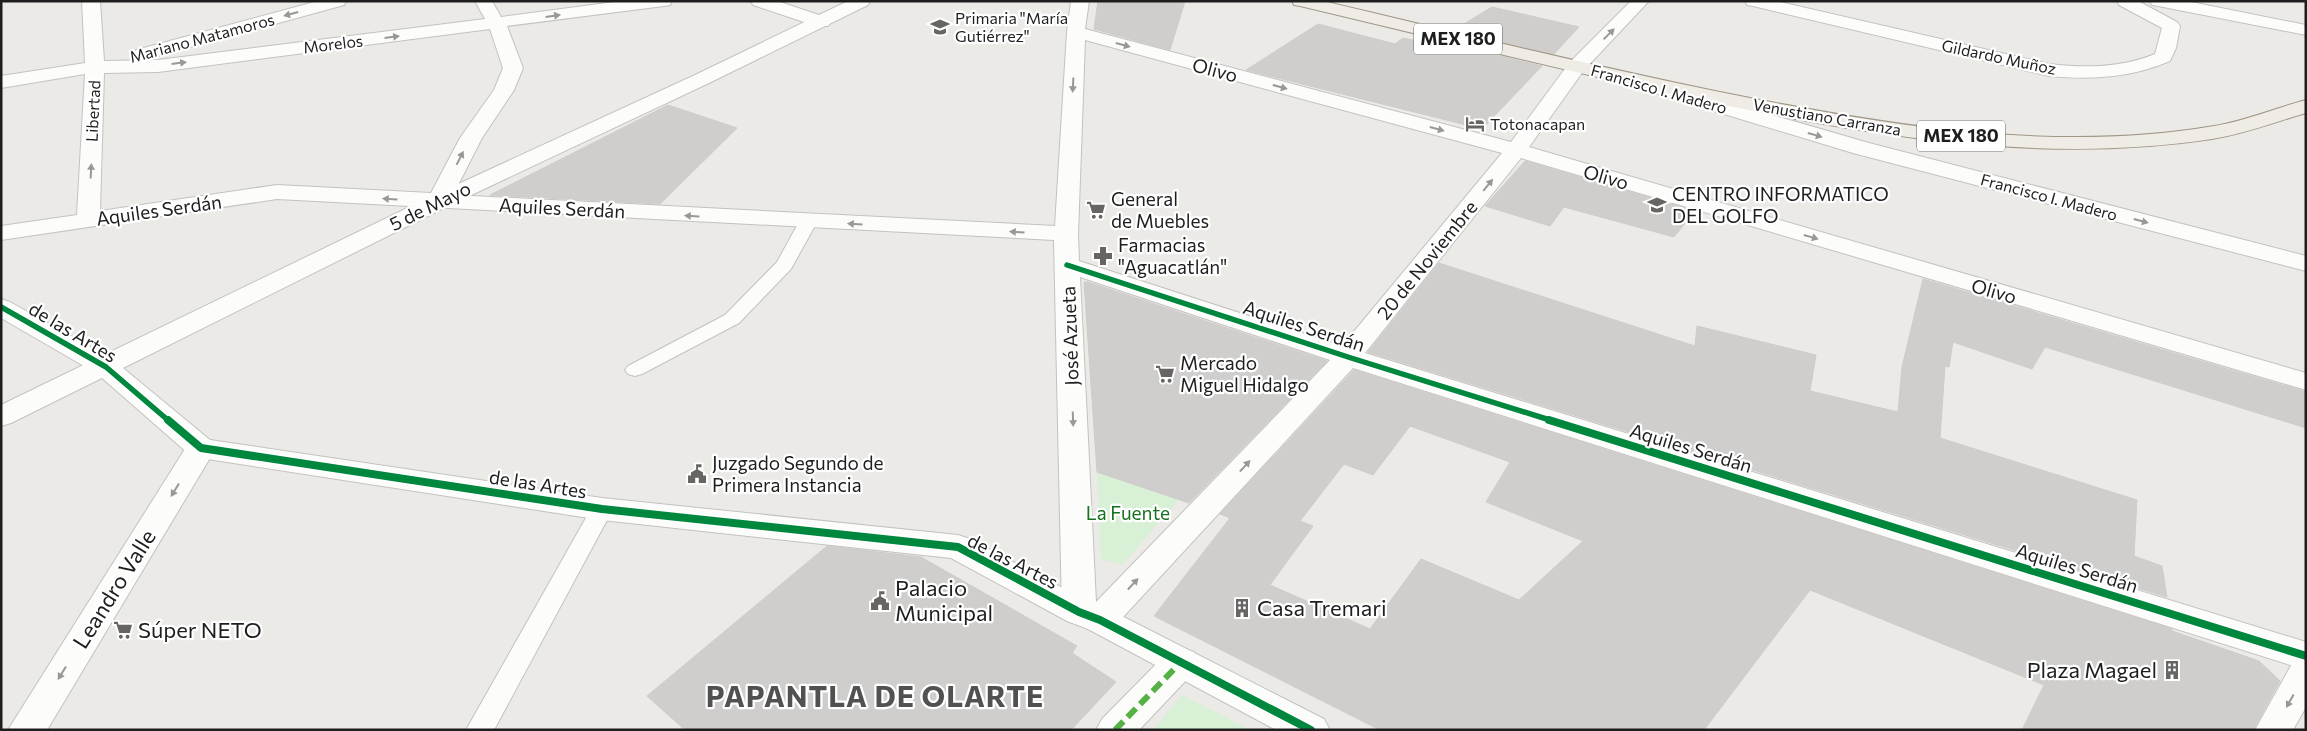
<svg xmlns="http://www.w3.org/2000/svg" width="2307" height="731" font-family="Commissioner,sans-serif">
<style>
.park{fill:#d7f0d6}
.building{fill:#d0cecc;stroke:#cfccc8;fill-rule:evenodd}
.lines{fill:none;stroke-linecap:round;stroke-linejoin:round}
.service-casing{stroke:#c3c2c1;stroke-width:2}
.pedestrian-casing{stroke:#c3c2c1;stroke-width:2}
.minor-casing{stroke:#c3c2c1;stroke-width:2}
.tertiary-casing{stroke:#c3c2c1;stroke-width:2}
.primary-casing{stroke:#a09786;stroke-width:2}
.service{fill:#fcfcfb;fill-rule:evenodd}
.pedestrian{fill:#fcfcfb;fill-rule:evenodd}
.minor{fill:#fcfcfb;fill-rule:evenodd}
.tertiary{fill:#fcfcfb;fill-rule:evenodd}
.primary{fill:#efebe5;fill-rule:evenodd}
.quiet{stroke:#55b145;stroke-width:6;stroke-dasharray:12 6;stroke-linecap:butt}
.cycleway-far1-casing{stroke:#fff;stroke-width:9}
.cycleway-casing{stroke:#fff;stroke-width:11}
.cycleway-far1{stroke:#00873e;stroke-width:5.5}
.cycleway{stroke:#00873e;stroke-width:8}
.oneway{fill:#989898}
.labels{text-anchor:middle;stroke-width:4.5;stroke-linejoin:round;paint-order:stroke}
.far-poi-label{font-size:16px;fill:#1e1e1e;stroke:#fff;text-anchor:start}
.far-street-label{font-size:16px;fill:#1e1e1e;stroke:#fff}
.shield{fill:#fff;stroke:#626262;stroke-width:1}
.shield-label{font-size:18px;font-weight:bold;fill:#1e1e1e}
.street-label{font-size:19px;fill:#1e1e1e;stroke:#fff}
.poi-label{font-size:19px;fill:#1e1e1e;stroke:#fff;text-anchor:start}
.park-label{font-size:19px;fill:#16721e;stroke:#fff}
.near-poi-label{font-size:22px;fill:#1e1e1e;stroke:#fff;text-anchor:start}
.near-street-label{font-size:22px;fill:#1e1e1e;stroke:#fff}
.near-district-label{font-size:29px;font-weight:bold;letter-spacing:1px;fill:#515151;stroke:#fff}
</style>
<rect width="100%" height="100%" fill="#eceae7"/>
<g class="park">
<polygon points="1097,472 1179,500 1122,565 1101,559"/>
<polygon points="1182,695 1250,730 1153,730"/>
</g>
<g class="building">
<polygon points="1098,1 1185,1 1170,50 1094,29"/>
<polygon points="1492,7 1579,27 1554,54 1454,30"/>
<polygon points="1318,24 1395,44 1403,38 1431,44 1436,41 1542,66 1482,129 1246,70"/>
<polygon points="668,105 737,128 660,204 490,195"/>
<polygon points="1525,161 1695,211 1674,237 1564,207 1550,226 1485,206"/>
<polygon points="1439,263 1695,346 1697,326 1816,355 1810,391 1898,412 1902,367 1923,279 2306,392 2306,428 2045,347 2032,369 1953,342 1949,367 1945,366 1940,438 2137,500 2134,556 2162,566 2167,597 1368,352"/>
<polygon points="1084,282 1088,282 1327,361 1189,503 1097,472"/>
<path d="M1354,370L2172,629V631L2259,661L2280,681L2253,730H2022L2044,685L1810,590L1704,730H1380L1154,616L1230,518L1220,514ZM1410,426L1510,462L1486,502L1583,541L1519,600L1421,559L1370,629L1270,585L1313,526L1300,521L1344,464L1373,475Z"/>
<polygon points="827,546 921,557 1077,646 1072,653 1116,682 1071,730 685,730 647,696"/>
</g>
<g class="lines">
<g class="service-casing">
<g id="service">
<polygon points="808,217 814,218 817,222 791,269 739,323 642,374 635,376 628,374 625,370 628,366 725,315 777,262 799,222 802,218"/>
<polygon points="602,501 610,503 613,509 494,730 466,730 591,509 594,503"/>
</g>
</g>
<g class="pedestrian-casing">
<polygon id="pedestrian" points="1181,648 1194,652 1199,662 1194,672 1139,730 1096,730 1102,719 1168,652"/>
</g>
<g class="minor-casing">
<g id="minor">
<path d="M82,1H100L104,61L158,60L485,19L475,1H492L501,17L622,1H672L670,5L664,6L507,26L523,68L514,90L482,138L453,195L1055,226L1067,32L1071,1H1089L1085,29L1511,142L1570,62L1631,1H1649L1584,70L1529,147L2306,373V390L1521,158L1365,353L2306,642V670L1353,368L1112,629L1100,633L1088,629L1084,623L1079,625L1067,621L1062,612L1054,240L277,199L1,240V226L77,215L85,74L1,88V76L85,63ZM490,29L503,68L494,90L460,138L431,193L277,185L100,211L104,73L158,72ZM1085,40L1502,153L1342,346L1079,261L1078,234ZM1080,277L1330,360L1096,602Z"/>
<polygon points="318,1 346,1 344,5 143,60 136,58 134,54 136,50"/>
<polygon points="751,1 777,1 828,18 831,22 828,26 816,26 753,5"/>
<path d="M1745,1H1776L2049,64C2086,68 2121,68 2155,54L2162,28L2119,5L2117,1H2138L2177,22L2180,26L2176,48L2170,61C2130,78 2091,80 2049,76L1753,6L1747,5Z"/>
<polygon points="2150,1 2186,1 2306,25 2306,35 2158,6 2152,5"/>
<polygon points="1655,81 1869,143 2306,256 2306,271 1853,153 1648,91 1645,87 1648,83"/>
<polygon points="1,299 10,302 116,361 120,367 116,373 106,375 96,373 1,318"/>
<polygon points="201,438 212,441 216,448 47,730 8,730 190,441"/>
</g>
</g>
<g class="tertiary-casing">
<g id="tertiary">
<polygon points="848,1 870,1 868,5 709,83 446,207 123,368 210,440 602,498 958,535 970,539 1091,603 1112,611 1324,719 1330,730 1276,730 1088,629 1067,621 951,558 602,520 201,458 190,455 102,378 11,423 1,426 1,405 430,197 695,75"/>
<polygon points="2306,658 2306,707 2293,730 2255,730 2293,662"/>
</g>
</g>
<g class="primary-casing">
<path id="primary" d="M1292,1H1323C1453,32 1584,64 1715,91C1877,124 2049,154 2214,126C2245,121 2275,108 2306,100V113C2275,122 2244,134 2212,139C2034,166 1854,133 1681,96C1553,68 1427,36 1300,6L1294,5Z"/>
</g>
<use href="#service" class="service"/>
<use href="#pedestrian" class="pedestrian"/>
<use href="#minor" class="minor"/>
<use href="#tertiary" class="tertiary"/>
<use href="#primary" class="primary"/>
<polyline class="quiet" points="1115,730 1181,662"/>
<g class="cycleway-far1-casing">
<g id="cycleway-far1">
<polyline points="1067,265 1348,357 1553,421"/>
<polyline points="1,307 106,367 169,421"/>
</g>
</g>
<g class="cycleway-casing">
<g id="cycleway">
<polyline points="168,420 201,448 602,509 958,547 1079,612 1100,620 1311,730"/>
<polyline points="1549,420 2306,656"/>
</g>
</g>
<use href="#cycleway-far1" class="cycleway-far1"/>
<use href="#cycleway" class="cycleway"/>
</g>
<defs><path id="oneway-solid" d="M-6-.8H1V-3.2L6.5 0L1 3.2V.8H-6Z" transform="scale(1.25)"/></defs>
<g class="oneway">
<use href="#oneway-solid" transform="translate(291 14) rotate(165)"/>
<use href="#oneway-solid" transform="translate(553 16) rotate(-8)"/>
<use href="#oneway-solid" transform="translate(1609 34) rotate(-45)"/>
<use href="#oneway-solid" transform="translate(392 37) rotate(-7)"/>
<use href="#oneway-solid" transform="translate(1123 45) rotate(15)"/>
<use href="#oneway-solid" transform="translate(179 63) rotate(-7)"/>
<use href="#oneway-solid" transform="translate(1073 85) rotate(93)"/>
<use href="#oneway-solid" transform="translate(1280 87) rotate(15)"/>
<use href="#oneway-solid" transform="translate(1437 129) rotate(15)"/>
<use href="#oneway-solid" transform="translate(1815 135) rotate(16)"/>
<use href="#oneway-solid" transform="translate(460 158) rotate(-63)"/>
<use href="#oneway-solid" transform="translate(91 171) rotate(-87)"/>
<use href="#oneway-solid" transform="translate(1488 185) rotate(-51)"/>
<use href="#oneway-solid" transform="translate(390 199) rotate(-177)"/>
<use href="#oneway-solid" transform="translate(692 216) rotate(-177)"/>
<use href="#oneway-solid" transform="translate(2141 221) rotate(15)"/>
<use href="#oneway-solid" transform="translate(855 224) rotate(-177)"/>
<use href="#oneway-solid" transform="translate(1017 232) rotate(-177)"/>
<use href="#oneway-solid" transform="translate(1811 237) rotate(16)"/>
<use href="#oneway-solid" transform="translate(1073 419) rotate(88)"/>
<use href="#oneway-solid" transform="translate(1245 466) rotate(-47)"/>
<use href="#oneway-solid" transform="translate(175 490) rotate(122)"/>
<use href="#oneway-solid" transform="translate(1133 584) rotate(-47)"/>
<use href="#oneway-solid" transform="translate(62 673) rotate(122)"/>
<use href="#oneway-solid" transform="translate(2290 701) rotate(119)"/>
</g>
<defs>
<g id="school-bare" transform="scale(1.5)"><path d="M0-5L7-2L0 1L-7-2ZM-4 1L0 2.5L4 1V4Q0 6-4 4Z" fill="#666564" stroke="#fff" stroke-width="2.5" paint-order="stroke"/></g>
<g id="hotel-bare" transform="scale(1.5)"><path d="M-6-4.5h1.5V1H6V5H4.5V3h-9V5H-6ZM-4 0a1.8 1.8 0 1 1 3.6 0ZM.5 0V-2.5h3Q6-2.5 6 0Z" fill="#666564" stroke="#fff" stroke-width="2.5" paint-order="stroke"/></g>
<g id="university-bare" transform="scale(1.5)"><path d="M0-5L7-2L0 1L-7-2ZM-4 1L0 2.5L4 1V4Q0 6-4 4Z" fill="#666564" stroke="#fff" stroke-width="2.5" paint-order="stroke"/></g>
<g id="supermarket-bare" transform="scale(1.5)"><path d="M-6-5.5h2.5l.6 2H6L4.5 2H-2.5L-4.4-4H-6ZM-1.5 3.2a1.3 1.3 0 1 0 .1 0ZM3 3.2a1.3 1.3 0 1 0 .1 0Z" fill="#666564" stroke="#fff" stroke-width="2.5" paint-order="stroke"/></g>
<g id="pharmacy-bare" transform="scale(1.5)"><path d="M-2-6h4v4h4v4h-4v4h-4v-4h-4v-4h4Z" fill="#666564" stroke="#fff" stroke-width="2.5" paint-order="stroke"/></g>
<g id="civic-bare" transform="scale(1.5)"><path d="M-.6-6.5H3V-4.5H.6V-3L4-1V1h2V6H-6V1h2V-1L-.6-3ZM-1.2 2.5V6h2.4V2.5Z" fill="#666564" stroke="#fff" stroke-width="2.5" paint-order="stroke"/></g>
<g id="building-bare" transform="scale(1.5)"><path d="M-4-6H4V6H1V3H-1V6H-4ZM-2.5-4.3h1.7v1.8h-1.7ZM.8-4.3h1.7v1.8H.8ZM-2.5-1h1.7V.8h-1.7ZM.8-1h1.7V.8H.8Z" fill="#666564" stroke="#fff" stroke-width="2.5" paint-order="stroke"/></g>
</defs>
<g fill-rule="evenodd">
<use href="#school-bare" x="940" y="27"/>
<use href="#hotel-bare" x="1475" y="124"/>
<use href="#university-bare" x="1657" y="205"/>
<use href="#supermarket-bare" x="1096" y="210"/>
<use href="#pharmacy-bare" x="1103" y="256"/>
<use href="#supermarket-bare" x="1165" y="374"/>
<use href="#civic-bare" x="697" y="474"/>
<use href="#civic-bare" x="880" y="601"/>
<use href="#building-bare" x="1242" y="608"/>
<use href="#supermarket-bare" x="123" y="630"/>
<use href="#building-bare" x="2172" y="670"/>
</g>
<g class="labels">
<g class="far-poi-label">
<text x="955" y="24">Primaria "María<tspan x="955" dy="18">Gutiérrez"</tspan></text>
<text x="1490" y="130">Totonacapan</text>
</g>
<g class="far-street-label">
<text transform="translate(202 38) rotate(-15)" y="6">Mariano Matamoros</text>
<text transform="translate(333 44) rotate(-7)" y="6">Morelos</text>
<text transform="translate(1999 57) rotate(12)" y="6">Gildardo Muñoz</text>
<text transform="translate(1659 89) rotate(16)" y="6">Francisco I. Madero</text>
<text transform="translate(93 111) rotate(-87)" y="6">Libertad</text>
<text transform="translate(1827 117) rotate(10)" y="6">Venustiano Carranza</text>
<text transform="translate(2049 197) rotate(15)" y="6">Francisco I. Madero</text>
</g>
<g class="shield">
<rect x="1414" y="23.5" width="88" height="31" rx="4"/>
<rect x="1917" y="120.5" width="88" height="31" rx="4"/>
</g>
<g class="shield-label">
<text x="1458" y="45">MEX 180</text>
<text x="1961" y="142">MEX 180</text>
</g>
<g class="street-label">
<text transform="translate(1215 70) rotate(15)" y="7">Olivo</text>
<text transform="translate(1606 177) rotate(16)" y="7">Olivo</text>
<text transform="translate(430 206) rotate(-26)" y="7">5 de Mayo</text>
<text transform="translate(562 208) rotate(3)" y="7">Aquiles Serdán</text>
<text transform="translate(159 210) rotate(-8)" y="7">Aquiles Serdán</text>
<text transform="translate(1427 260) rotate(-51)" y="7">20 de Noviembre</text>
<text transform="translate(1994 291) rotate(16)" y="7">Olivo</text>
<text transform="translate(1304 326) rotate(18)" y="7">Aquiles Serdán</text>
<text transform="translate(73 332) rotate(31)" y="7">de las Artes</text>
<text transform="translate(1070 336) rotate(-92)" y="7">José Azueta</text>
<text transform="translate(1691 448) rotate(17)" y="7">Aquiles Serdán</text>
<text transform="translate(538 484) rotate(9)" y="7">de las Artes</text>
<text transform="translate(1013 561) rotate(27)" y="7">de las Artes</text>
<text transform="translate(2077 568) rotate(17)" y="7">Aquiles Serdán</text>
</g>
<g class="poi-label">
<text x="1672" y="201">CENTRO INFORMATICO<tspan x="1672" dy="22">DEL GOLFO</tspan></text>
<text x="1111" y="206">General<tspan x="1111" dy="22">de Muebles</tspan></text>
<text x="1118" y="252">Farmacias<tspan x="1118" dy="22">"Aguacatlán"</tspan></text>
<text x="1180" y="370">Mercado<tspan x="1180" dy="22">Miguel Hidalgo</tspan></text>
<text x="712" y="470">Juzgado Segundo de<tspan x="712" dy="22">Primera Instancia</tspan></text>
</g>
<g class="park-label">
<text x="1128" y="520">La Fuente</text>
</g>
<g class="near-poi-label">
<text x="895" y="596">Palacio<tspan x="895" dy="25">Municipal</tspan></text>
<text x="1257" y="616">Casa Tremari</text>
<text x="138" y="638">Súper NETO</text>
<text x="2157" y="678" text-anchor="end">Plaza Magael</text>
</g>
<g class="near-street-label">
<text transform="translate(114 589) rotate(-58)" y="8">Leandro Valle</text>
</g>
<g class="near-district-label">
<text x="875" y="707">PAPANTLA DE OLARTE</text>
</g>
</g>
<rect width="2307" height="731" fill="none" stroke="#1e1e1e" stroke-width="5"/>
</svg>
